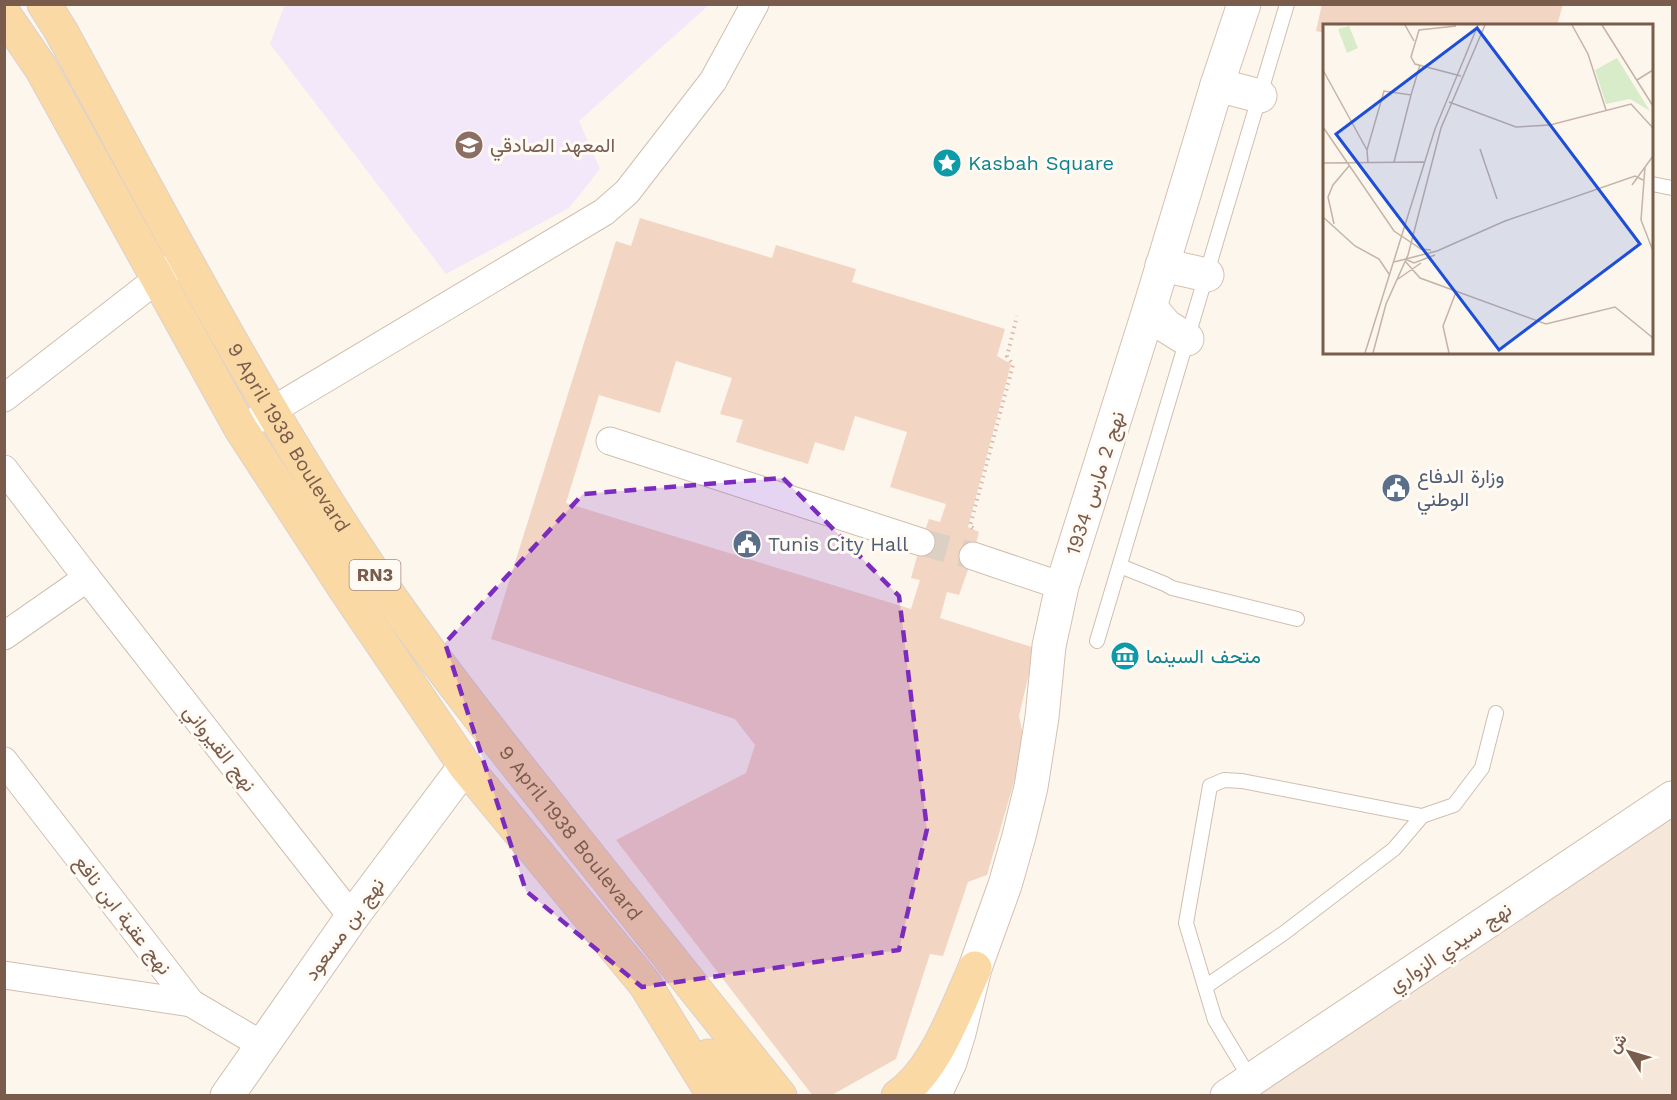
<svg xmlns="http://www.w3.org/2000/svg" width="1677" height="1100" font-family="'Work Sans',Vazirmatn,sans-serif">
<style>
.residential{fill:#f5e8da}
.education{fill:#f3e8fa}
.building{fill:#f3d5c3;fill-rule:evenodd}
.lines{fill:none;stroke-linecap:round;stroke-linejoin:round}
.minor-tunnel{stroke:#dcd0c4;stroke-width:27;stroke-dasharray:27 14;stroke-linecap:butt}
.service-casing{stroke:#d1beb0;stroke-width:16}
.minor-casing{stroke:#d1beb0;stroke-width:29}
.tertiary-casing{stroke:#d1beb0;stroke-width:35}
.secondary-casing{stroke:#d6c0b0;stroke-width:35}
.primary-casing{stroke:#dad1cd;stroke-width:35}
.path{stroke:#d9b8a5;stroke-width:4;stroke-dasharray:1.5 4.5;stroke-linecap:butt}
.service{stroke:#fff;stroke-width:14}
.minor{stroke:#fff;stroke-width:27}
.tertiary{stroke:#fff;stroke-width:33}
.secondary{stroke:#fff;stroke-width:33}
.primary{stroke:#fbd9a5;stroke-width:33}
.marked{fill:#7b2cbf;fill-opacity:0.2;stroke:#7b2cbf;stroke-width:4.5;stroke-dasharray:12 8;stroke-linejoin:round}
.labels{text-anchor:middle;stroke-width:6;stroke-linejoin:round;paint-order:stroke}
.shield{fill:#fffaf3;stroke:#a28b7f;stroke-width:1.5}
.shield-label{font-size:18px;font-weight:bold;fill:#7a5c4d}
.education-label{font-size:20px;fill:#785e54;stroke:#fffaf3;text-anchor:start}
.culture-label{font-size:20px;fill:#0d838f;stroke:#fffaf3;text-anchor:start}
.street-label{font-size:20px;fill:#7a5c4d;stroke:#fffaf3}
.service-label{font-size:20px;fill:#4e5e75;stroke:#fffaf3;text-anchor:start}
.inset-road{fill:none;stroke:#c5b3a7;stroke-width:1.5}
.view{fill:#1d4ed8;fill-opacity:0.15;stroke:#1d4ed8;stroke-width:3}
.inset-edge{fill:none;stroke:#7a5c4d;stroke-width:3}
</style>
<rect width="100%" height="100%" fill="#fdf6ec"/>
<polygon class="residential" points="1672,808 1672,1095 1244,1095"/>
<polygon class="education" points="285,4 708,4 709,5 579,121 600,169 569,208 446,274 270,44"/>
<g class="building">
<polygon points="1322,4 1563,4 1557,26 1324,26 1324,33 1316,31"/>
<path d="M640,218L772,258L776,245L856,269L852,282L1005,329L997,356L1011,364L968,527L979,532L973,556L959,595L947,592L940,618L1035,648L1019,716L1025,744L987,875L968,882L943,956L930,954L896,1059L830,1096H813L616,840L746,773L755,745L735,719L491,639L616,241L631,246ZM676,361L732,378L720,414L743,420L736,442L808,464L815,442L844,451L855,416L907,432L890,487L946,504L940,522L929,519L921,542L911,578L920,580L911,609L566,503L599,395L660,413Z"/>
</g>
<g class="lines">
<polyline class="minor-tunnel" points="921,542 973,556"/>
<g class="service-casing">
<g id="service">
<polyline points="1652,184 1672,188"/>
<polyline points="1120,566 1165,584 1172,588 1297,619"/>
<polyline points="1097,641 1287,4"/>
<polyline points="1205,987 1284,933 1394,849 1422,816"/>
<polyline points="1251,1080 1215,1020 1186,923 1210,786 1224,780 1242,781 1422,816 1454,805 1482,768 1496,713"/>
</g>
</g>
<g class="minor-casing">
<g id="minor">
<polyline points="4,398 174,266"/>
<polyline points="241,429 604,212 627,192 713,81 755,4"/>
<polyline points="610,441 921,542"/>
<polyline points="4,469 87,578 4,636"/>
<polyline points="973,556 1062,586"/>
<polyline points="87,578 352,917"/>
<polyline points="4,761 191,1003 262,1045"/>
<polyline points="4,975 191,1003"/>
</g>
</g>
<g class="tertiary-casing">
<g id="tertiary">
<polyline points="227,1096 352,917 465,766"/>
<polyline points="1227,1096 1672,798"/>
</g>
</g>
<g class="secondary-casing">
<g id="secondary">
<polyline points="1217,85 1260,96"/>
<polyline points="1162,265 1207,275"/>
<polyline points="1150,307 1166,326 1187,339"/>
<polyline points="934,1096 950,1062 959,1033 975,968 1005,885 1019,836 1031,787 1042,717 1049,646 1062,586 1150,307 1217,85 1244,4"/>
</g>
</g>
<g class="primary-casing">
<g id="primary">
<path id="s1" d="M44,4L61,31C157,207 250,386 360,553C421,645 490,731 558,817C632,910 706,1003 780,1096"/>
<polyline points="4,14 41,68 241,429 345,589 465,766 645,984 714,1096"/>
<polyline points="708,1056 740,1096"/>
<path d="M898,1096C936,1070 956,1009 975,968"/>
</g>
</g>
<polyline class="path" points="973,528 970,526 1013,365 1007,356 1017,316"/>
<use href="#service" class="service"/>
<use href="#minor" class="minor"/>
<use href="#tertiary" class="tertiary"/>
<use href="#secondary" class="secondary"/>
<use href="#primary" class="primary"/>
</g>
<path class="marked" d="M783,478L899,596L927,829L899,950L642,987L526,891L445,643L583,494Z"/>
<defs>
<g id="school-disc" transform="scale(1.5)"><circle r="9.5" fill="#8d6e63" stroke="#fffaf3"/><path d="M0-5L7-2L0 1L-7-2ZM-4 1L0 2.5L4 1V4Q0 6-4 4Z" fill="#fff"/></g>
<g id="sight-disc" transform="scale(1.5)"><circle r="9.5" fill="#0f9aa8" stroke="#fffaf3"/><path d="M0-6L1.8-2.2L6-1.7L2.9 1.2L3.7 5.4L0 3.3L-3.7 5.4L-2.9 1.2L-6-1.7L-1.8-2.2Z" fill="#fff"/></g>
<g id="civic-disc" transform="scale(1.5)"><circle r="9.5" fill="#5c6f8a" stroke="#fffaf3"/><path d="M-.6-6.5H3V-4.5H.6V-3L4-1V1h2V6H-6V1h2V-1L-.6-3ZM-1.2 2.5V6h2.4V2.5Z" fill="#fff"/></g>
<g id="museum-disc" transform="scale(1.5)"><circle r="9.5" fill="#0f9aa8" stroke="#fffaf3"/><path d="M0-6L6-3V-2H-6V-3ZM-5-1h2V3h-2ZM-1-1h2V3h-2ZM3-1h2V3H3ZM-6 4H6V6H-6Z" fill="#fff"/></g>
</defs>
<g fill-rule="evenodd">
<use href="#school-disc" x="469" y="145"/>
<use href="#sight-disc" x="947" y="163"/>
<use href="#civic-disc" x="1396" y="488"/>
<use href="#civic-disc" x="747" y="544"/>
<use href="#museum-disc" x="1125" y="656"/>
</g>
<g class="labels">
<rect class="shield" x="349.5" y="560" width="51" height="30" rx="4.5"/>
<g class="shield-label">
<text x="375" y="581">RN3</text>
</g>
<g class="education-label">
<text x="490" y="152">المعهد الصادقي</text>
</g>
<g class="culture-label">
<text x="968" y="170">Kasbah Square</text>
<text x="1146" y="663">متحف السينما</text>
</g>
<g class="street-label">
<text dy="7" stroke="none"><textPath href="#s1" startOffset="498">9 April 1938 Boulevard</textPath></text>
<text transform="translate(1095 483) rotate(-72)" y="7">نهج 2 مارس 1934</text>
<text transform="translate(220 748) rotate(52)" y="7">نهج القيرواني</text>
<text dy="7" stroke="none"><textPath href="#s1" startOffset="984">9 April 1938 Boulevard</textPath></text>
<text transform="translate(123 915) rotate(52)" y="7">نهج عقبة ابن نافع</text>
<text transform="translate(344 929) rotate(-54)" y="7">نهج بن مسعود</text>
<text transform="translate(1450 947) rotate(-34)" y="7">نهج سيدي الزواري</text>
</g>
<g class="service-label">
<text x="1417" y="483">وزارة الدفاع<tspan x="1417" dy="23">الوطني</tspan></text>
<text x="768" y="551">Tunis City Hall</text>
</g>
</g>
<g transform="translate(1323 24)">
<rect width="330" height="330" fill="#fdf6ec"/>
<path d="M26,2L35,24L24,29L15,5ZM294,34L327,87L307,75L283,80L272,46Z" fill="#d8ecc9"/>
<path class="inset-road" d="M82,1L91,17M249,1L265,30L283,86M279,1L330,82M133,2L96,6L88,33L92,40L138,52M0,46L44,126M314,56L330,46M126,78L193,103L227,101L308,80L330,104M0,103L71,207L98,225L108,226M157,125L174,175M71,138L88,71M0,139L101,138M45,139L44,126L61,67L88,71L97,41M322,143L318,196L330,227M309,161L330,132M0,193L32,222L56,235L66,250M11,200L5,173L10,161L26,142M82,235L91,239L112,231M82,237L97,254L223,300L292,283L330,314M71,238L114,227L182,197L312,152L320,156M75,255L98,239M42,329L112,105L155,1M50,329L63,280L85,231L118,104L162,1M126,329L120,302L133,268"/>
<path class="view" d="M154,4L317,220L176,326L13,110Z"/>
<rect width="330" height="330" class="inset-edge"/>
</g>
<rect width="1677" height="1100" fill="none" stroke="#7a5c4d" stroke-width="12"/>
<g transform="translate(1629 1052) rotate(307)" stroke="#fffaf3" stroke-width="4.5" paint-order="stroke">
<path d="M0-4.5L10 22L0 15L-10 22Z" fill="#7a5c4d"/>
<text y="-9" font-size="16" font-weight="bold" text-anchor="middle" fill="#7a5c4d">ش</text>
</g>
</svg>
